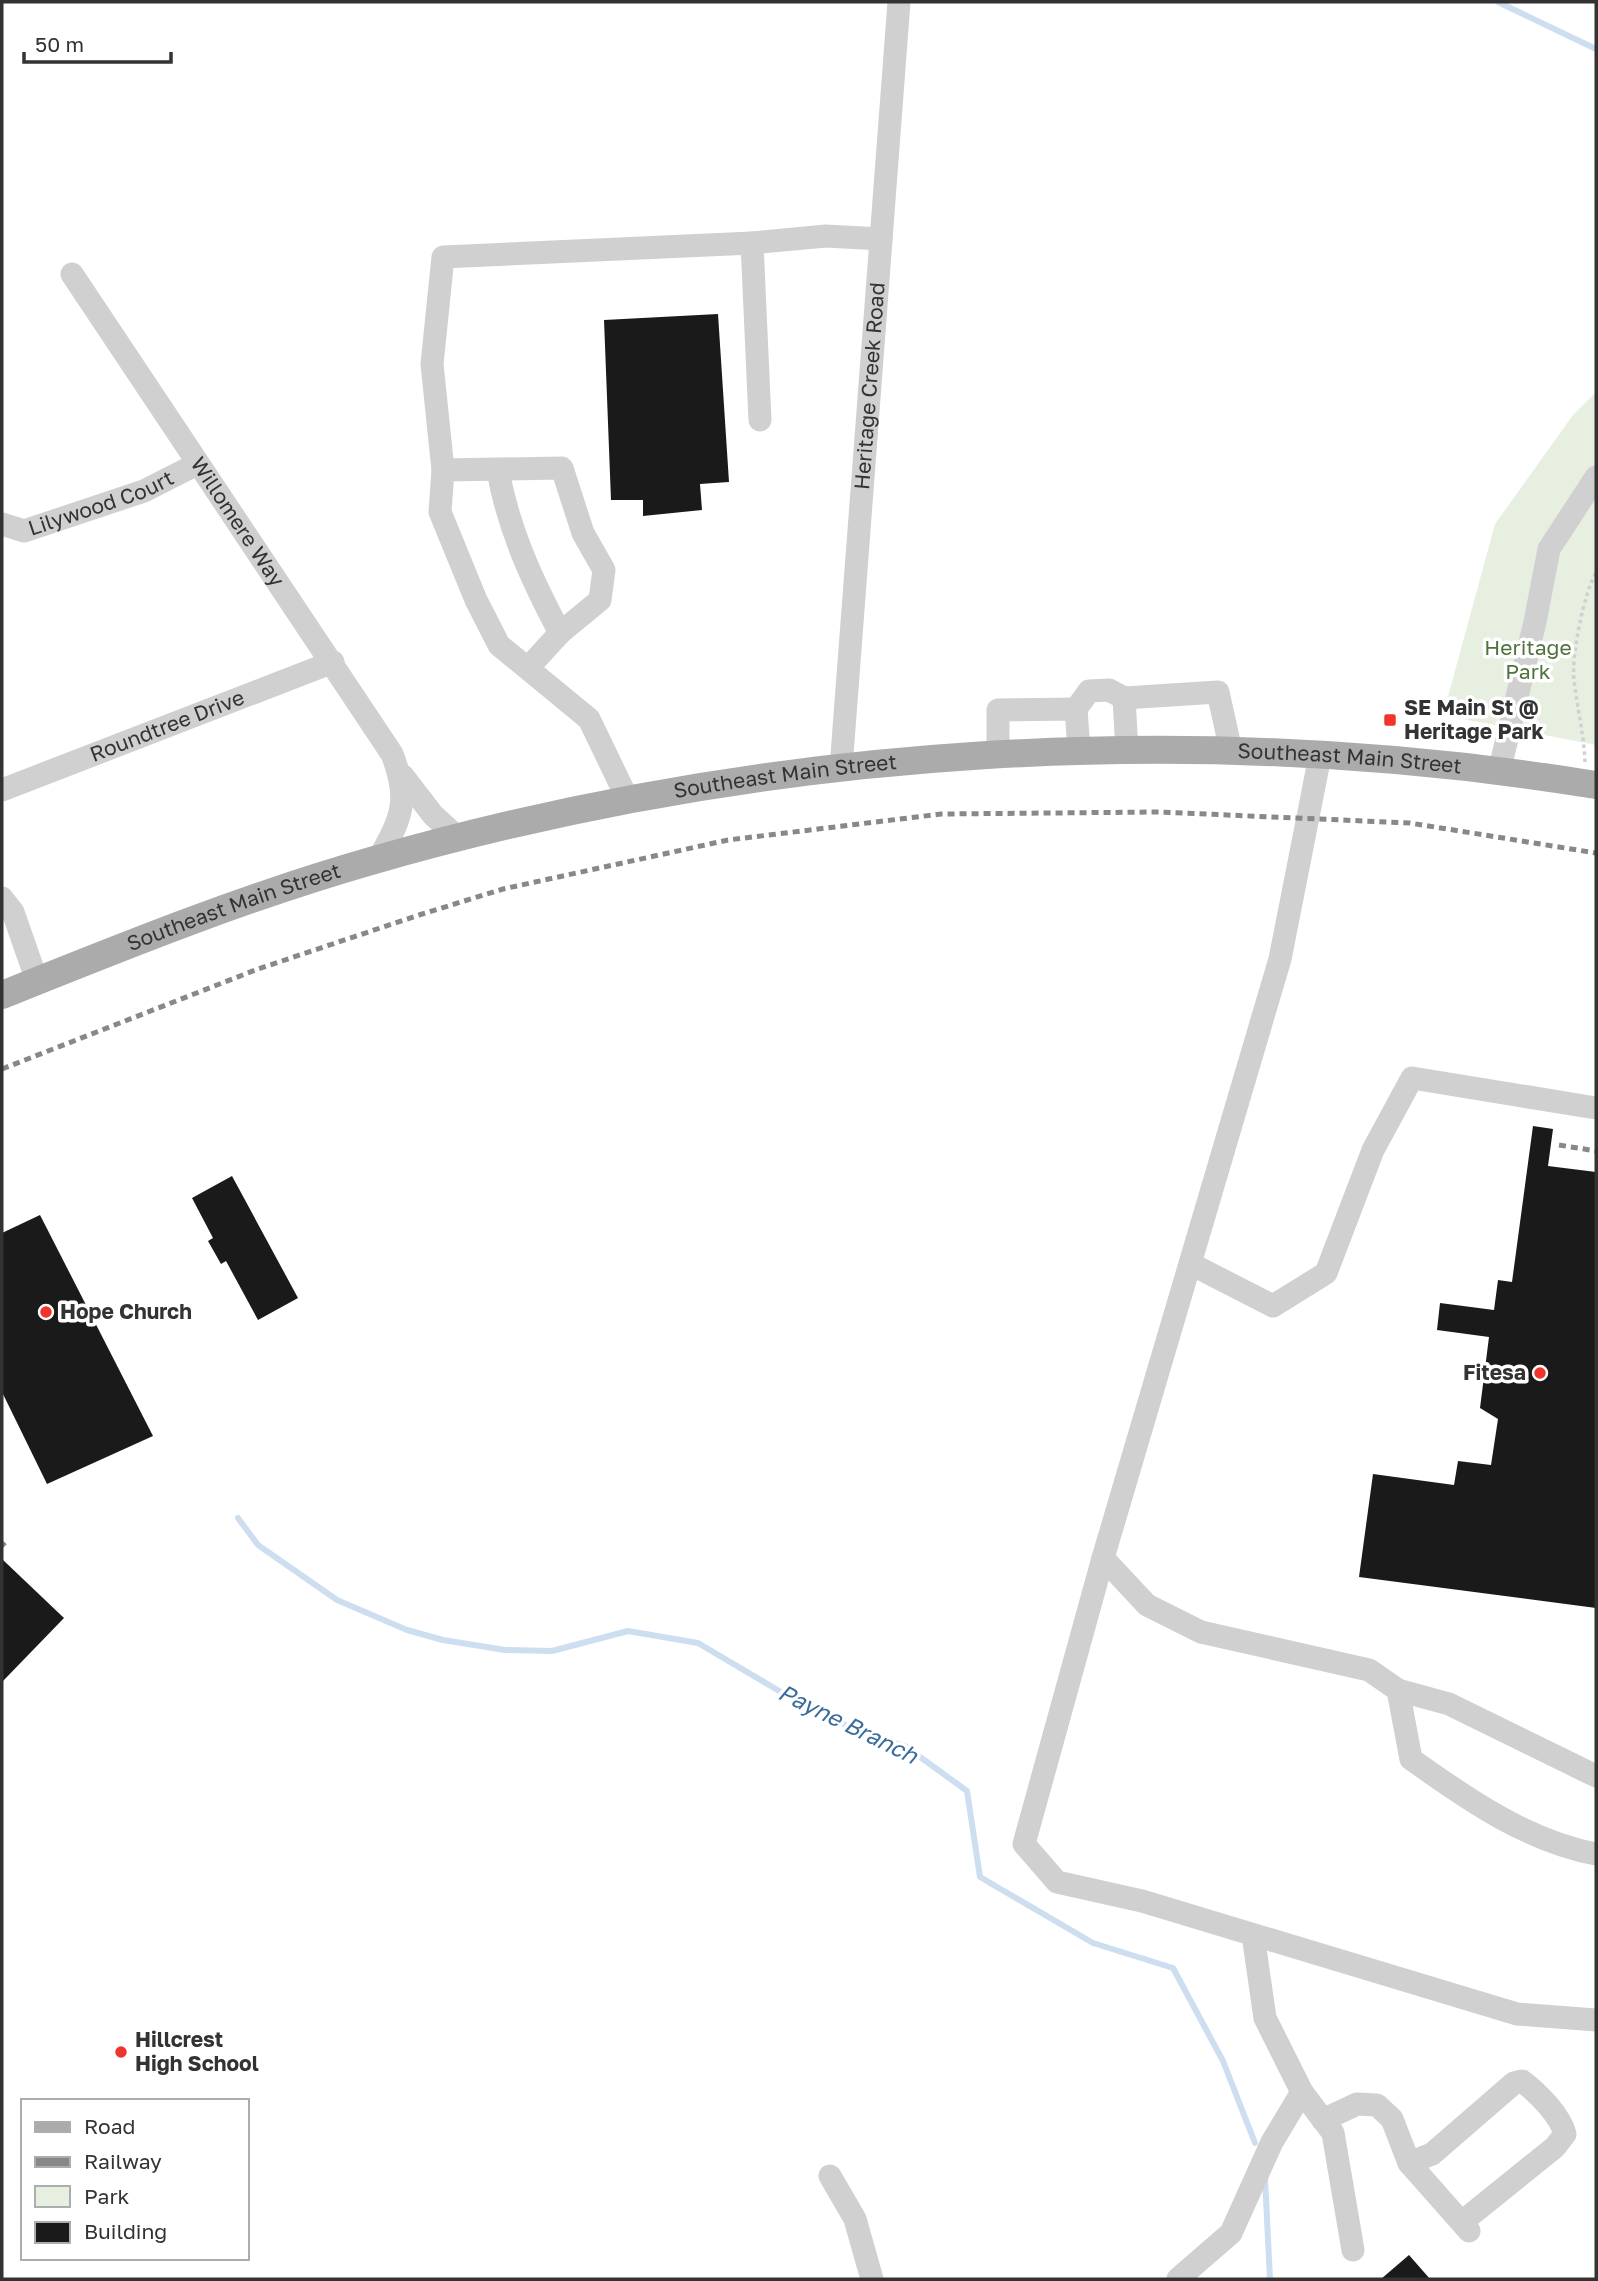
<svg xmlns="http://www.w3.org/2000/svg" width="1598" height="2281" font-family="'Golos Text',sans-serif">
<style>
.green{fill:#e7efe1}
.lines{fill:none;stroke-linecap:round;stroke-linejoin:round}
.stream{stroke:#cddef0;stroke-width:6}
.building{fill:#1a1a1a}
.path{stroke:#d0d0d0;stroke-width:3.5;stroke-dasharray:3.5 3.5;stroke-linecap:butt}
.minor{stroke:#d0d0d0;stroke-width:23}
.major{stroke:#ababab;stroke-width:28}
.rail{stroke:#888;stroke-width:5;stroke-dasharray:7 5;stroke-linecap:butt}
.poi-dot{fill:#f0342e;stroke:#fff;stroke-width:2.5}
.labels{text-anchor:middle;stroke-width:7;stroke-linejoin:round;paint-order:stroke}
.street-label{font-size:21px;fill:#333;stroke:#fff}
.park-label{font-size:21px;fill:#50723c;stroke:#fff}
.poi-label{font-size:21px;font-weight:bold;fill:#333;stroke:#fff;text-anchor:start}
.water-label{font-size:23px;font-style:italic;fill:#3a6c9c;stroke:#fff}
</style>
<rect width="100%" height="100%" fill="#fff"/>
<polygon class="green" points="1596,392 1596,745 1443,715 1495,524 1573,415"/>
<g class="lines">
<g class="stream">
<polyline points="1498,2 1596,49"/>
<polyline points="238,1518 258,1545 337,1600 407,1630 443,1640 505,1650 552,1651 628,1631 698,1643 791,1698 862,1733 905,1746 967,1791 980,1877 1093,1943 1173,1968 1223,2061 1255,2143"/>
<polyline points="1265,2178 1270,2279"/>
</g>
</g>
<g class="building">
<polygon points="718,314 729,482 700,484 702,510 643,516 643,500 611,500 604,320"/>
<polygon points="1533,1126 1553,1129 1548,1166 1596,1172 1596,1608 1359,1577 1373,1474 1454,1485 1458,1461 1491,1465 1498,1419 1480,1408 1489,1337 1437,1330 1440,1303 1494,1310 1498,1280 1512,1282"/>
<polygon points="232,1176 298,1298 258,1320 226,1261 221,1264 208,1241 213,1238 192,1198"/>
<polygon points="40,1215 153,1436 47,1484 2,1392 2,1233"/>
<polygon points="2,1559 64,1618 2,1682"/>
<polygon points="1409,2255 1430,2279 1381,2279"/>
</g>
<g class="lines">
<path class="path" d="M1585,762C1584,734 1577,708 1574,680C1571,657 1584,592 1596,573"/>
<g class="minor">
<path id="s1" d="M72,274L392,754C410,800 402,817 379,858"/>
<polyline points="760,420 752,243 826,236 881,239"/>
<polyline points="443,470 432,364 443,257 752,243"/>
<path d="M498,471C509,531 532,580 560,633"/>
<path id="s2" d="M2,524L24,531L144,491L197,464"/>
<polyline points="528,668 560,633 600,600 604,570 583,533 562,468 443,470 440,512 476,600 499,645 589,719 628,800"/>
<polyline points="1076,709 1089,691 1109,690 1124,698"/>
<polyline points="1127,751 1124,698 1218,692 1231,751"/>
<polyline points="998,755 998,710 1076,709 1079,751"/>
<polyline points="1320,756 1280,959 1103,1558 1024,1844 1057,1882 1142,1901 1517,2014 1596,2020"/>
<path id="s3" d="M841,768L899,2"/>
<polyline points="1499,772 1535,622 1549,549 1596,477"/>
<polyline points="403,776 433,815 458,838"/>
<path id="s4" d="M2,790L333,662"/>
<polyline points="2,898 13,912 37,981"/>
<polyline points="1191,1264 1273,1306 1326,1273 1373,1150 1412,1078 1596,1108"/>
<path d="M1103,1558L1147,1605L1201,1632L1369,1670L1398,1690L1411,1759C1467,1799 1527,1841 1596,1854"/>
<polyline points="1398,1690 1449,1704 1596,1776"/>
<polyline points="1253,1935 1265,2018 1302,2092 1333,2133 1353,2250"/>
<polyline points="1323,2120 1357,2104 1377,2105 1392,2119 1409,2163 1469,2231"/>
<path d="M1409,2163L1432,2154L1514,2083L1522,2081C1538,2093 1560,2115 1565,2134L1555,2147L1462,2222"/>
<polyline points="830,2176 855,2219 872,2279"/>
<polyline points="1178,2279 1231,2233 1272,2142 1302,2092"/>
</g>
<path class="major" id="s5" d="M2,995C124,946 245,897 371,861C766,747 1191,719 1596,785"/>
<g class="rail">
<polyline points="2,1069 258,969 419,915 503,889 728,840 941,814 1159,812 1410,823 1596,853"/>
<polyline points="1559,1145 1596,1151"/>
<polyline points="2,1543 5,1546"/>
</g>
</g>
<g class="poi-dot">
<rect x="1383" y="713" width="14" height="14" rx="3.5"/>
<circle cx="46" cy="1312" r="7"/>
<circle cx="1540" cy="1373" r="7"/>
<circle cx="121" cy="2052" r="7"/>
</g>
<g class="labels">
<g class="street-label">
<text dy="7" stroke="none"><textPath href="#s3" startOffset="383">Heritage Creek Road</textPath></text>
<text dy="7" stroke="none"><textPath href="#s2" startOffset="105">Lilywood Court</textPath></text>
<text dy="7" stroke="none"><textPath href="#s1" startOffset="298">Willomere Way</textPath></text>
<text dy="7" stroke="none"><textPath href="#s4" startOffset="177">Roundtree Drive</textPath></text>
<text dy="7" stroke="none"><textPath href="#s5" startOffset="1382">Southeast Main Street</textPath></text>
<text dy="7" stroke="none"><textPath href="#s5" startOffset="816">Southeast Main Street</textPath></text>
<text dy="7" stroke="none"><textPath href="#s5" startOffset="248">Southeast Main Street</textPath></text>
</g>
<g class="park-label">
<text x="1528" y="655">Heritage<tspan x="1528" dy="24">Park</tspan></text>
</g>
<g class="poi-label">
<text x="1404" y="715">SE Main St @<tspan x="1404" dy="24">Heritage Park</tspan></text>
<text x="60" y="1319">Hope Church</text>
<text x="1526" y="1380" text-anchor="end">Fitesa</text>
<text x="135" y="2047">Hillcrest<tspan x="135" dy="24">High School</tspan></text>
</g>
<g class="water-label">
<text transform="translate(848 1724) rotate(26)" y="8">Payne Branch</text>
</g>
</g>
<rect width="1598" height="2281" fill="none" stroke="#333333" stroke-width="7"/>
<rect x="21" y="2099" width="228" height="161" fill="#ffffff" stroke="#adadad" stroke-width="2"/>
<rect x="35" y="2122" width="35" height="10" fill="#ababab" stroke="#adadad" stroke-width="2"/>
<text x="84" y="2134" font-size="21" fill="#333333">Road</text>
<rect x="35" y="2157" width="35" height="10" fill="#888888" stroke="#adadad" stroke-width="2"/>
<text x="84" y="2169" font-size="21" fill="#333333">Railway</text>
<rect x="35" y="2186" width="35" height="21" fill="#e7efe1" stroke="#adadad" stroke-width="2"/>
<text x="84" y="2204" font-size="21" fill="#333333">Park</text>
<rect x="35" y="2222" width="35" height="21" fill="#1a1a1a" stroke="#adadad" stroke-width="2"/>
<text x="84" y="2239" font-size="21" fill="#333333">Building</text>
<path d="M24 52v10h147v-10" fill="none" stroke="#333333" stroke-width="3.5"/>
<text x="35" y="52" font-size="21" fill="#333333" stroke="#ffffff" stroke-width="5" paint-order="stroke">50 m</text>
</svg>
